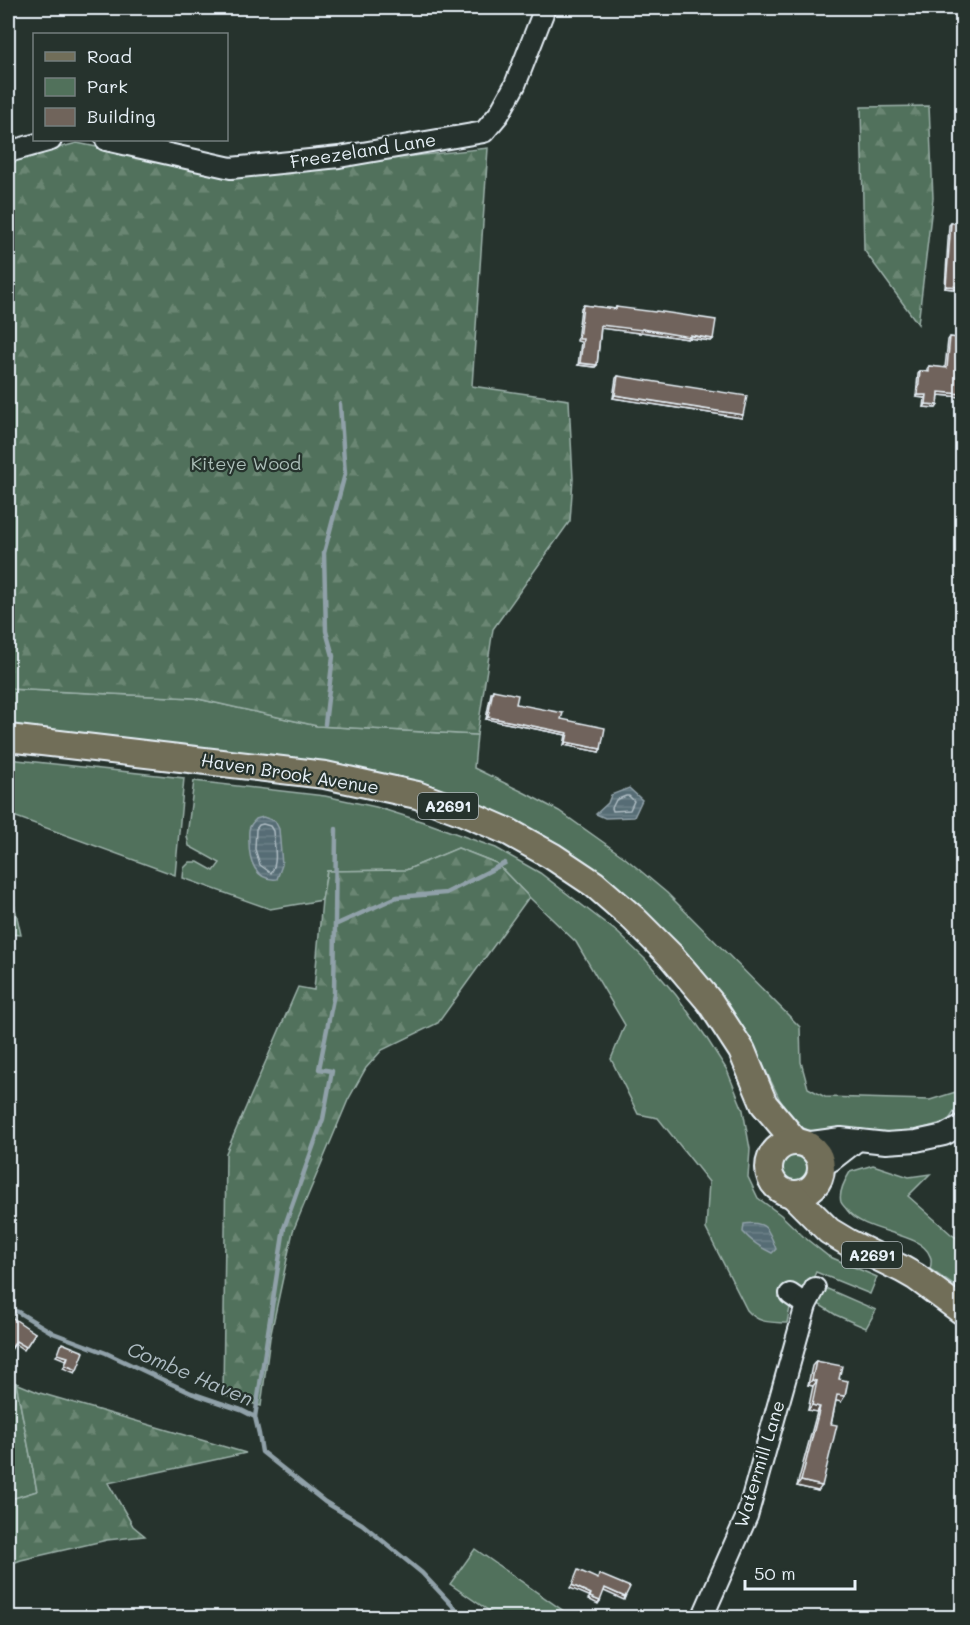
<svg xmlns="http://www.w3.org/2000/svg" width="970" height="1625" font-family="Mali,sans-serif">
<style>
.green{fill:#51715b;stroke:#9cb1aa;stroke-width:1.5}
.forest{fill:url(#forest-firs);stroke:#9cb1aa;stroke-width:1.5}
.water{fill:url(#water-rules);stroke:#90a1a9;stroke-width:1.5}
.lines{fill:none;stroke-linecap:round;stroke-linejoin:round}
.shore{stroke:#aebcc3;stroke-width:1.5}
.stream{stroke:#90a1a9;stroke-width:4.5}
.minor-casing{stroke:#e8f1f8;stroke-width:24}
.major-casing{stroke:#e8f1f8;stroke-width:30}
.minor{stroke:#26332d;stroke-width:20}
.major{stroke:#716e59;stroke-width:26}
.wall{fill:#60564e;stroke:#e8f1f8;stroke-width:1.5}
.shaded-wall{fill:#4e4640;stroke:#e8f1f8;stroke-width:1.5}
.building{fill:#70645b;stroke:#e8f1f8;stroke-width:1.5}
.labels{text-anchor:middle;stroke-width:4.5;stroke-linejoin:round;paint-order:stroke}
.shield{fill:#26332d;stroke:#aeb8bb;stroke-width:1.5}
.shield-label{font-size:16px;font-weight:bold;fill:#e8f1f8}
.street-label{font-size:18px;fill:#e8f1f8;stroke:#26332d}
.park-label{font-size:18px;fill:#acbeb9;stroke:#26332d}
.water-label{font-size:20px;font-style:italic;fill:#aebcc3;stroke:#26332d}
</style>
<defs>
<pattern id="forest-firs" width="22" height="20" patternUnits="userSpaceOnUse" patternTransform="scale(1.5)"><rect width="22" height="20" fill="#51715b"/><path d="M5 1l3.5 6h-7zM16 11l3.5 6h-7z" fill="#6a8673"/></pattern>
<pattern id="water-rules" width="6" height="5" patternUnits="userSpaceOnUse" patternTransform="scale(1.5)"><rect width="6" height="5" fill="#566c74"/><path d="M0 2.5h6" fill="none" stroke="#6e8189"/></pattern>
</defs>
<rect width="100%" height="100%" fill="#26332d"/>
<filter id="ink" filterUnits="userSpaceOnUse"><feTurbulence type="fractalNoise" baseFrequency=".0167" numOctaves="2"/><feDisplacementMap in="SourceGraphic" scale="12" xChannelSelector="R" yChannelSelector="G"/><feConvolveMatrix kernelMatrix="1 2 1 2 8 2 1 2 1" color-interpolation-filters="sRGB"/></filter>
<g filter="url(#ink)">
<g class="green">
<polygon points="8,689 194,698 317,726 477,735 474,768 525,793 559,811 624,857 667,893 800,1027 801,1062 808,1088 825,1097 930,1100 962,1090 961,1102 948,1121 914,1131 887,1132 859,1129 820,1132 808,1130 799,1126 780,1100 759,1056 719,994 680,945 641,908 511,820 468,800 420,782 325,762 8,724"/>
<polygon points="8,759 184,778 175,875 8,814"/>
<path d="M194,781L325,796L376,807L427,823L496,848L540,873L617,932L646,960L676,995L704,1034L727,1070L743,1110L750,1149L748,1177L758,1198L781,1215L804,1237L828,1256L877,1277L870,1294L816,1272L809,1287L800,1290L791,1285L781,1297L790,1308L787,1323C770,1322 759,1324 747,1310L706,1229L709,1182L658,1118L638,1114L611,1059L625,1025L576,942L529,897L496,863L458,848L406,870L327,871L322,900L270,909L183,878L184,868L190,862H198L214,871L220,863L189,846L187,836Z"/>
<circle cx="795" cy="1168" r="19"/>
<path d="M873,1165L909,1177L930,1174L908,1196L952,1235L962,1241V1291L930,1269C931,1265 932,1259 930,1256C921,1231 864,1234 847,1210C845,1207 842,1205 841,1202C838,1192 845,1180 850,1172Z"/>
<polygon points="823,1287 876,1310 866,1328 836,1315 815,1302"/>
<polygon points="8,1379 16,1383 37,1491 8,1500"/>
<polygon points="475,1549 565,1612 561,1617 498,1617 450,1584"/>
</g>
<g class="forest">
<polygon points="929,106 933,198 918,324 864,250 861,107"/>
<polygon points="77,143 235,175 488,148 472,386 569,400 573,479 570,521 493,629 477,735 317,726 194,698 8,689 8,161"/>
<polygon points="458,848 496,863 529,897 438,1023 382,1050 366,1068 348,1100 293,1231 270,1338 261,1406 223,1395 226,1153 298,987 314,990 322,900 327,871 406,870"/>
<polygon points="8,877 21,935 8,934"/>
<polygon points="16,1383 40,1393 246,1453 108,1483 133,1526 145,1536 107,1540 21,1560 8,1565 8,1500 37,1491"/>
</g>
<g class="water">
<polygon points="629,788 642,800 634,817 605,818 596,814 608,803 611,795"/>
<path d="M263,817L275,821L279,829L282,865L277,879C255,881 249,860 249,842C249,837 248,830 250,827C251,824 254,821 256,819Z"/>
<path d="M744,1224C766,1220 769,1230 776,1249L772,1253C761,1248 751,1241 743,1232Z"/>
</g>
<g class="lines">
<g class="shore">
<polygon points="626,796 629,796 634,801 630,810 613,811 612,808 616,800"/>
<path d="M263,824L270,826L273,831C274,844 279,862 271,873L260,865L255,849L256,829L259,825Z"/>
</g>
<g class="stream">
<polyline points="325,724 333,656 326,631 324,553 345,474 340,404"/>
<polyline points="335,925 336,829"/>
<polyline points="8,1309 18,1312 53,1333 106,1353 191,1393 241,1410 255,1417 259,1434 262,1452 325,1502 362,1524 422,1573 464,1618"/>
<polyline points="255,1417 284,1228 323,1119 332,1071 319,1069 334,994 335,925 397,897 446,893 505,863"/>
</g>
<g class="minor-casing">
<g id="minor">
<polyline points="106,140 231,168 339,157 484,132 499,114 515,85 545,8"/>
<polyline points="8,152 51,140"/>
<polyline points="804,1143 841,1138 886,1143 916,1141 944,1135 962,1125"/>
<polyline points="821,1167 831,1161 858,1140"/>
<polyline points="790,1294 806,1305"/>
<polyline points="702,1618 747,1516 806,1305 815,1288"/>
</g>
</g>
<g class="major-casing">
<g id="major">
<polyline points="8,738 325,775 417,795 463,812 509,832 552,856 594,884 633,918 671,956 710,1002 742,1051 764,1104 796,1142"/>
<circle cx="795" cy="1168" r="26"/>
<polyline points="792,1194 829,1231 849,1243 902,1269 916,1277 962,1311"/>
</g>
</g>
<use href="#minor" class="minor"/>
<use href="#major" class="major"/>
</g>
<g class="wall">
<polygon points="951,223 963,290 945,288 949,225"/>
<polygon points="583,305 615,309 616,307 713,339 711,341 689,338 688,339 641,332 640,333 601,328 597,365 595,367 578,365 581,342 577,341 581,308"/>
<polygon points="959,321 963,397 939,395 938,405 936,408 924,407 925,398 916,397 918,374 920,371 927,371 927,369 929,366 945,368 948,340 950,337 956,338 958,323"/>
<polygon points="618,376 742,418 613,398 616,378"/>
<polygon points="493,690 516,704 561,719 599,752 564,745 566,735 486,719 491,693"/>
<polygon points="8,1319 35,1333 24,1350 15,1344 9,1352 8,1350"/>
<polygon points="816,1361 839,1379 841,1402 836,1400 818,1491 797,1486 817,1412 808,1410 813,1386 808,1385 812,1366"/>
</g>
<g class="shaded-wall">
<polygon points="946,286 963,287 963,290 945,288"/>
<polygon points="601,325 642,329 713,339 711,341 689,338 688,339 641,332 640,333 599,328"/>
<polygon points="580,363 597,365 595,367 578,365"/>
<polygon points="939,392 963,394 963,397 938,395"/>
<polygon points="615,395 743,415 742,418 613,398"/>
<polygon points="918,395 927,395 925,398 916,397"/>
<polygon points="926,404 938,405 936,408 924,407"/>
<polygon points="488,717 568,733 566,735 486,719"/>
<polygon points="566,742 601,749 599,752 564,745"/>
<polygon points="58,1354 68,1357 66,1360 56,1356"/>
<polygon points="65,1365 77,1370 75,1373 63,1368"/>
<polygon points="812,1380 817,1381 813,1386 808,1385"/>
<polygon points="837,1395 845,1396 841,1402 833,1400"/>
<polygon points="812,1405 820,1407 817,1412 808,1410"/>
<polygon points="801,1481 822,1486 818,1491 797,1486"/>
<polygon points="572,1585 591,1594 589,1596 570,1588"/>
<polygon points="605,1588 625,1597 624,1600 604,1591"/>
<polygon points="590,1597 600,1601 598,1604 588,1599"/>
</g>
<g class="building">
<polygon points="951,223 963,223 963,287 946,286"/>
<polygon points="583,305 616,309 616,307 655,312 656,311 716,320 713,339 690,335 690,337 642,329 642,330 601,325 597,365 580,363 583,339 579,339"/>
<polygon points="959,321 963,321 963,394 939,392 938,405 926,404 927,395 918,395 920,371 929,372 929,366 947,368 950,337 958,338"/>
<polygon points="618,376 747,396 743,415 615,395"/>
<polygon points="493,690 518,695 516,704 563,713 561,719 605,728 601,749 566,742 568,733 488,717"/>
<polygon points="10,1316 35,1333 26,1347 16,1341 11,1349 8,1347 8,1320"/>
<polygon points="62,1343 84,1352 77,1370 65,1365 68,1357 58,1354"/>
<polygon points="816,1361 842,1366 839,1379 848,1381 845,1396 837,1395 831,1424 837,1425 822,1486 801,1481 820,1407 812,1405 817,1381 812,1380"/>
<polygon points="578,1570 598,1579 599,1574 630,1587 625,1597 605,1588 600,1601 590,1597 591,1594 572,1585"/>
</g>
</g>
<g class="labels">
<g class="shield">
<rect x="418" y="793" width="60" height="26" rx="4.5"/>
<rect x="842" y="1242" width="60" height="26" rx="4.5"/>
</g>
<g class="shield-label">
<text x="448" y="812">A2691</text>
<text x="872" y="1261">A2691</text>
</g>
<g class="street-label">
<text transform="translate(363 151) rotate(-9)" y="6">Freezeland Lane</text>
<text transform="translate(290 774) rotate(9)" y="6">Haven Brook Avenue</text>
<text transform="translate(760 1464) rotate(-73)" y="6">Watermill Lane</text>
</g>
<g class="park-label">
<text x="246" y="470">Kiteye Wood</text>
</g>
<g class="water-label">
<text transform="translate(190 1374) rotate(23)" y="7">Combe Haven</text>
</g>
</g>
<rect width="970" height="1625" fill="none" stroke="#26332d" stroke-width="30"/>
<rect x="15" y="15" width="940" height="1595" fill="none" stroke="#e8f1f8" stroke-width="2" filter="url(#ink)"/>
<rect x="33" y="33" width="195" height="108" fill="#26332d" stroke="#747f7e" stroke-width="1.5"/>
<rect x="45" y="52" width="30" height="9" fill="#716e59" stroke="#747f7e" stroke-width="1.5"/>
<text x="87" y="63" font-size="18" fill="#e8f1f8">Road</text>
<rect x="45" y="78" width="30" height="18" fill="#51715b" stroke="#747f7e" stroke-width="1.5"/>
<text x="87" y="93" font-size="18" fill="#e8f1f8">Park</text>
<rect x="45" y="108" width="30" height="18" fill="#70645b" stroke="#747f7e" stroke-width="1.5"/>
<text x="87" y="123" font-size="18" fill="#e8f1f8">Building</text>
<path d="M745 1580v9h110v-9" fill="none" stroke="#e8f1f8" stroke-width="3"/>
<text x="754" y="1580" font-size="18" fill="#e8f1f8" stroke="#26332d" stroke-width="4.5" paint-order="stroke">50 m</text>
</svg>
